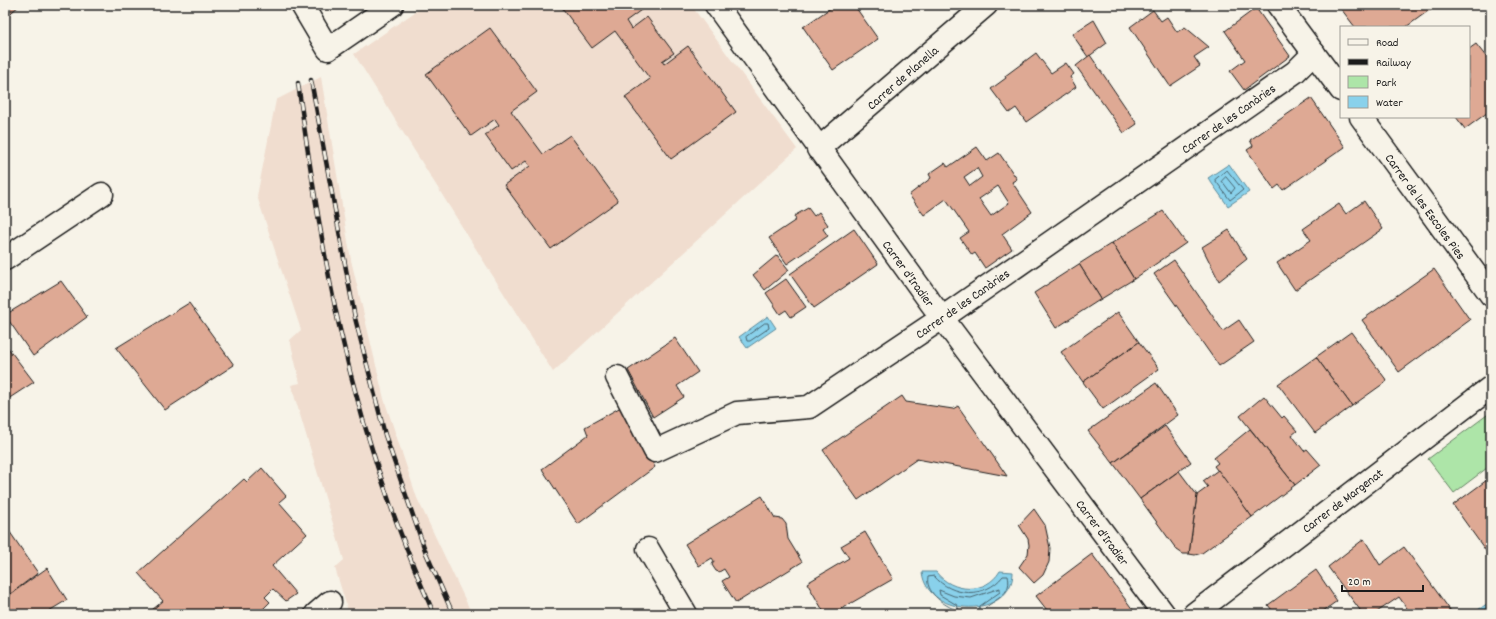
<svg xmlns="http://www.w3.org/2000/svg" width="1496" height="619" font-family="Dekko,sans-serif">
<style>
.built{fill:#f0ddcf}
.green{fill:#ade5a8;stroke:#648062}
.water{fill:#89d1eb;stroke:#5d8998}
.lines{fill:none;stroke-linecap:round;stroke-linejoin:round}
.shore{stroke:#48646f;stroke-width:1}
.building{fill:#dea994;stroke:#1c1c1c;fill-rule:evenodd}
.street-casing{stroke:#1c1c1c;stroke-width:25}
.street{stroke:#f7f3e8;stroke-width:22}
.rail-casing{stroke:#1c1c1c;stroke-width:4.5}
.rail{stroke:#f7f3e8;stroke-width:3;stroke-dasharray:9;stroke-linecap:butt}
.labels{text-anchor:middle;stroke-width:4;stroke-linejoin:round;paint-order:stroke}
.street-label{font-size:13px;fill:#1c1c1c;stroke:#f7f3e8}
</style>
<rect width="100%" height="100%" fill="#f7f3e8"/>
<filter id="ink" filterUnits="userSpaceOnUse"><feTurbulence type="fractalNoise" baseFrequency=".025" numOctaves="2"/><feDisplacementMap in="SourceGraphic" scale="8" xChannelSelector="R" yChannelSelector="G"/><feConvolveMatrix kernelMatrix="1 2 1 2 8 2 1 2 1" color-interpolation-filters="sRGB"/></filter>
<g filter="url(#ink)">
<g class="built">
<polygon points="425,5 691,5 797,149 553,372 354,54"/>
<polygon points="321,77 351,260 384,399 417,498 472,614 349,614 335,568 344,560 291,385 300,383 290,340 301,330 257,196 276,100"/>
</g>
<polygon class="green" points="1491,412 1491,465 1454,493 1428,459"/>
<g class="water">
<polygon points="1229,164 1249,192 1228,206 1208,178"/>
<polygon points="768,316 776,328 747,348 739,337"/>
<path d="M1000,571L1013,572C1013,619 927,619 922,572H936C952,593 986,595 1000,571Z"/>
<polygon points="1491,601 1491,614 1479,614 1478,610"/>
</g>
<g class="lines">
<g class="shore">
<polygon points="1227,170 1243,190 1230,200 1215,180"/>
<polygon points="1226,177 1235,188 1231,193 1222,181"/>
<polygon points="765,323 768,323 769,328 750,341 747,341 746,337"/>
<path d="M955,614L954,609C942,604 925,591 928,577L934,576C952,597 985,599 1003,576H1008C1014,599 984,601 982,614"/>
<polyline points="960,614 957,605 940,595 939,590 954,596 971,598 1000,588 1000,592 980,606 977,614"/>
</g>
</g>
<g class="building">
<polygon points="5,5 20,5 5,18"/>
<polygon points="560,5 648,5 626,21 631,29 647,17 674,53 662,61 664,64 688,46 736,112 671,159 625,97 650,79 615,31 592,48"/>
<polygon points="835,5 854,5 878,39 833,70 803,27"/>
<polygon points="1338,5 1434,5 1435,6 1406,27 1355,27"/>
<polygon points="1256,8 1290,56 1244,90 1230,71 1245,60 1225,31"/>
<polygon points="1153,10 1161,21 1167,17 1177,32 1185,27 1209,47 1194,57 1200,66 1170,86 1130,27"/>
<polygon points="1094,20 1107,43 1088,57 1072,34"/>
<polygon points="490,28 537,92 511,111 543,154 570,135 618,201 551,249 504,185 530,166 526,161 511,171 485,135 499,125 495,119 471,136 426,74"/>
<polygon points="1476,44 1491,63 1491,110 1465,129 1456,117 1469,117 1469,49"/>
<polygon points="1036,53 1051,73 1066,63 1074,74 1070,77 1076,87 1026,122 1016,108 1009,113 991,89 1006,78 1005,76"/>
<polygon points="1090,55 1137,124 1124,133 1076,66"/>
<polygon points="1311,98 1345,147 1283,190 1279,185 1274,189 1247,150 1253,146 1250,140"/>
<path d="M977,147L987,161L999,153L1017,179L1012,182L1032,212L1002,234L1012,249L985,268L975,253L972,255L960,238L969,232L946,199L924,215L909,195L931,178L929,174L945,163L948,167ZM977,168L982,177L970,186L964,177ZM998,186L1009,203L991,216L979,199Z"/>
<polygon points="1364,201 1383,229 1295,290 1277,263 1311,240 1303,229 1339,204 1346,214"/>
<polygon points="808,208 814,216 819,212 828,225 823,229 828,236 787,264 769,238 796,220 794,216"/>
<polygon points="1163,211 1186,243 1134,279 1112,243"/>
<polygon points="854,229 878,264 814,308 790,274"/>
<polygon points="1229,230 1247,259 1219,281 1202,247"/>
<polygon points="1112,243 1134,279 1101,299 1079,264"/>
<polygon points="777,255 789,270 765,290 753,275"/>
<polygon points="1174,260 1223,331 1239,320 1254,342 1219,366 1154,274"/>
<polygon points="1079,264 1101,299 1056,328 1034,293"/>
<polygon points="1434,269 1470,320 1399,372 1362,320"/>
<polygon points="786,279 806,307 791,317 786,310 780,314 766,293"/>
<polygon points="61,281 87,317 33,356 5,315"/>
<polygon points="189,303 234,365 165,410 116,348"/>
<polygon points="1118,312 1139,342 1083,382 1061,352"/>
<polygon points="1351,332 1387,381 1352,406 1316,357"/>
<polygon points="675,338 698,372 677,386 684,397 653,417 628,370"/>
<polygon points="1139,342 1159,369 1103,409 1083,382"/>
<polygon points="5,344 34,382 5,401"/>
<polygon points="1316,357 1352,406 1315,433 1278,384"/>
<polygon points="1156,383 1178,415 1113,463 1088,431"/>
<polygon points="902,396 906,402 953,409 958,406 1007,476 917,459 858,500 823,450"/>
<polygon points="1264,396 1282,418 1284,416 1297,431 1292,435 1304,451 1307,449 1321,465 1295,485 1240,416"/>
<polygon points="621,407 655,467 578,524 542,469 588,435 585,427"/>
<polygon points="1165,426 1191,462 1140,499 1113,463"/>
<polygon points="1250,429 1295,485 1252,517 1214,466 1218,463 1214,458"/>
<polygon points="262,468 286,496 279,502 307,534 272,566 296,594 286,601 273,589 265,597 270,602 258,614 147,614 163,601 138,573 244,479 247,482"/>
<polygon points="1218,470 1252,517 1202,553 1195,555 1189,554 1197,495 1208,487 1203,481"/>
<polygon points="1179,471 1197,495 1189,554 1183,554 1177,550 1140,499"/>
<polygon points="1491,477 1491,558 1453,505"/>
<polygon points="762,496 775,518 782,519 786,524 788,539 802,562 736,603 722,581 729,577 724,569 719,572 716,571 712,565 714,561 712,558 699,566 685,544"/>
<polygon points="1034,509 1045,525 1050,548 1049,562 1043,575 1034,583 1019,567 1028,554 1029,545 1028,539 1019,525"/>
<polygon points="5,525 38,573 5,598"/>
<polygon points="865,532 893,579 832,614 825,614 807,583 849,558 841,546"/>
<polygon points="1364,539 1380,565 1404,547 1453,614 1411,614 1399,597 1374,614 1363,614 1328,567"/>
<polygon points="1092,554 1136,614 1050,614 1036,596"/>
<polygon points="47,568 67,600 44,614 5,614 5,598"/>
<polygon points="1316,570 1337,601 1319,614 1275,614 1268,605"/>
</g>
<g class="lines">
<g class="street-casing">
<g id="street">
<polyline points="302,5 328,49 392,5"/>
<polyline points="716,5 931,303 1164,614"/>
<polyline points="1278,5 1341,90"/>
<polyline points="1361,117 1491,295"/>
<polyline points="818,149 986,5"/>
<polyline points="5,259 102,194"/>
<polyline points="617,377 655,451 737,413 809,407 942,318 1295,72 1314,53"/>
<polyline points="648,549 686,614"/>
<polyline points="316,614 330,602"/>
<polyline points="1194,614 1491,387"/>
</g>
</g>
<use href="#street" class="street"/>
<g class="rail-casing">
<g id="rail">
<polyline points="311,80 355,318 385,435 426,553 453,614"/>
<path d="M298,83C309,163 321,242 338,321C360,421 392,521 434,614"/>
</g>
</g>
<use href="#rail" class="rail"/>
</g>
</g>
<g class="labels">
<g class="street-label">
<text transform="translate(902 77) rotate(-41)" y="5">Carrer de Planella</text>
<text transform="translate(1228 118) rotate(-35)" y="5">Carrer de les Canàries</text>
<text transform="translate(1426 206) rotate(54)" y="5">Carrer de les Escoles Pies</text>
<text transform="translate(909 273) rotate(54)" y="5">Carrer d'Iradier</text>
<text transform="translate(962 303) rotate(-35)" y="5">Carrer de les Canàries</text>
<text transform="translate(1342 500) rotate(-37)" y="5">Carrer de Margenat</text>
<text transform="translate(1103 532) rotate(53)" y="5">Carrer d'Iradier</text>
</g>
</g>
<rect width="1496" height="619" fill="none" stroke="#f7f3e8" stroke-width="20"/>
<rect x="10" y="10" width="1476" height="599" fill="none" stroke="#1c1c1c" stroke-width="1.5" filter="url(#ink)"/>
<rect x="1340" y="26" width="130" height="92" fill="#f7f3e8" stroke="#9f9d96"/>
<rect x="1348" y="39" width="20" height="6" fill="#f7f3e8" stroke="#9f9d96"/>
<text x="1376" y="46" font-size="12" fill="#1c1c1c">Road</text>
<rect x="1348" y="59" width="20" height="6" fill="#1c1c1c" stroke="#9f9d96"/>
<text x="1376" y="66" font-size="12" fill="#1c1c1c">Railway</text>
<rect x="1348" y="76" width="20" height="12" fill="#ade5a8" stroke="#9f9d96"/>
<text x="1376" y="86" font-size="12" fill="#1c1c1c">Park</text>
<rect x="1348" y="96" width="20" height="12" fill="#89d1eb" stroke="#9f9d96"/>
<text x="1376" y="106" font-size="12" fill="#1c1c1c">Water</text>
<path d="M1342 585v6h81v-6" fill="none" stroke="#1c1c1c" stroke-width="2"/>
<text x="1348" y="585" font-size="12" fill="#1c1c1c" stroke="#f7f3e8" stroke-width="3" paint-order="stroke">20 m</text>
</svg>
